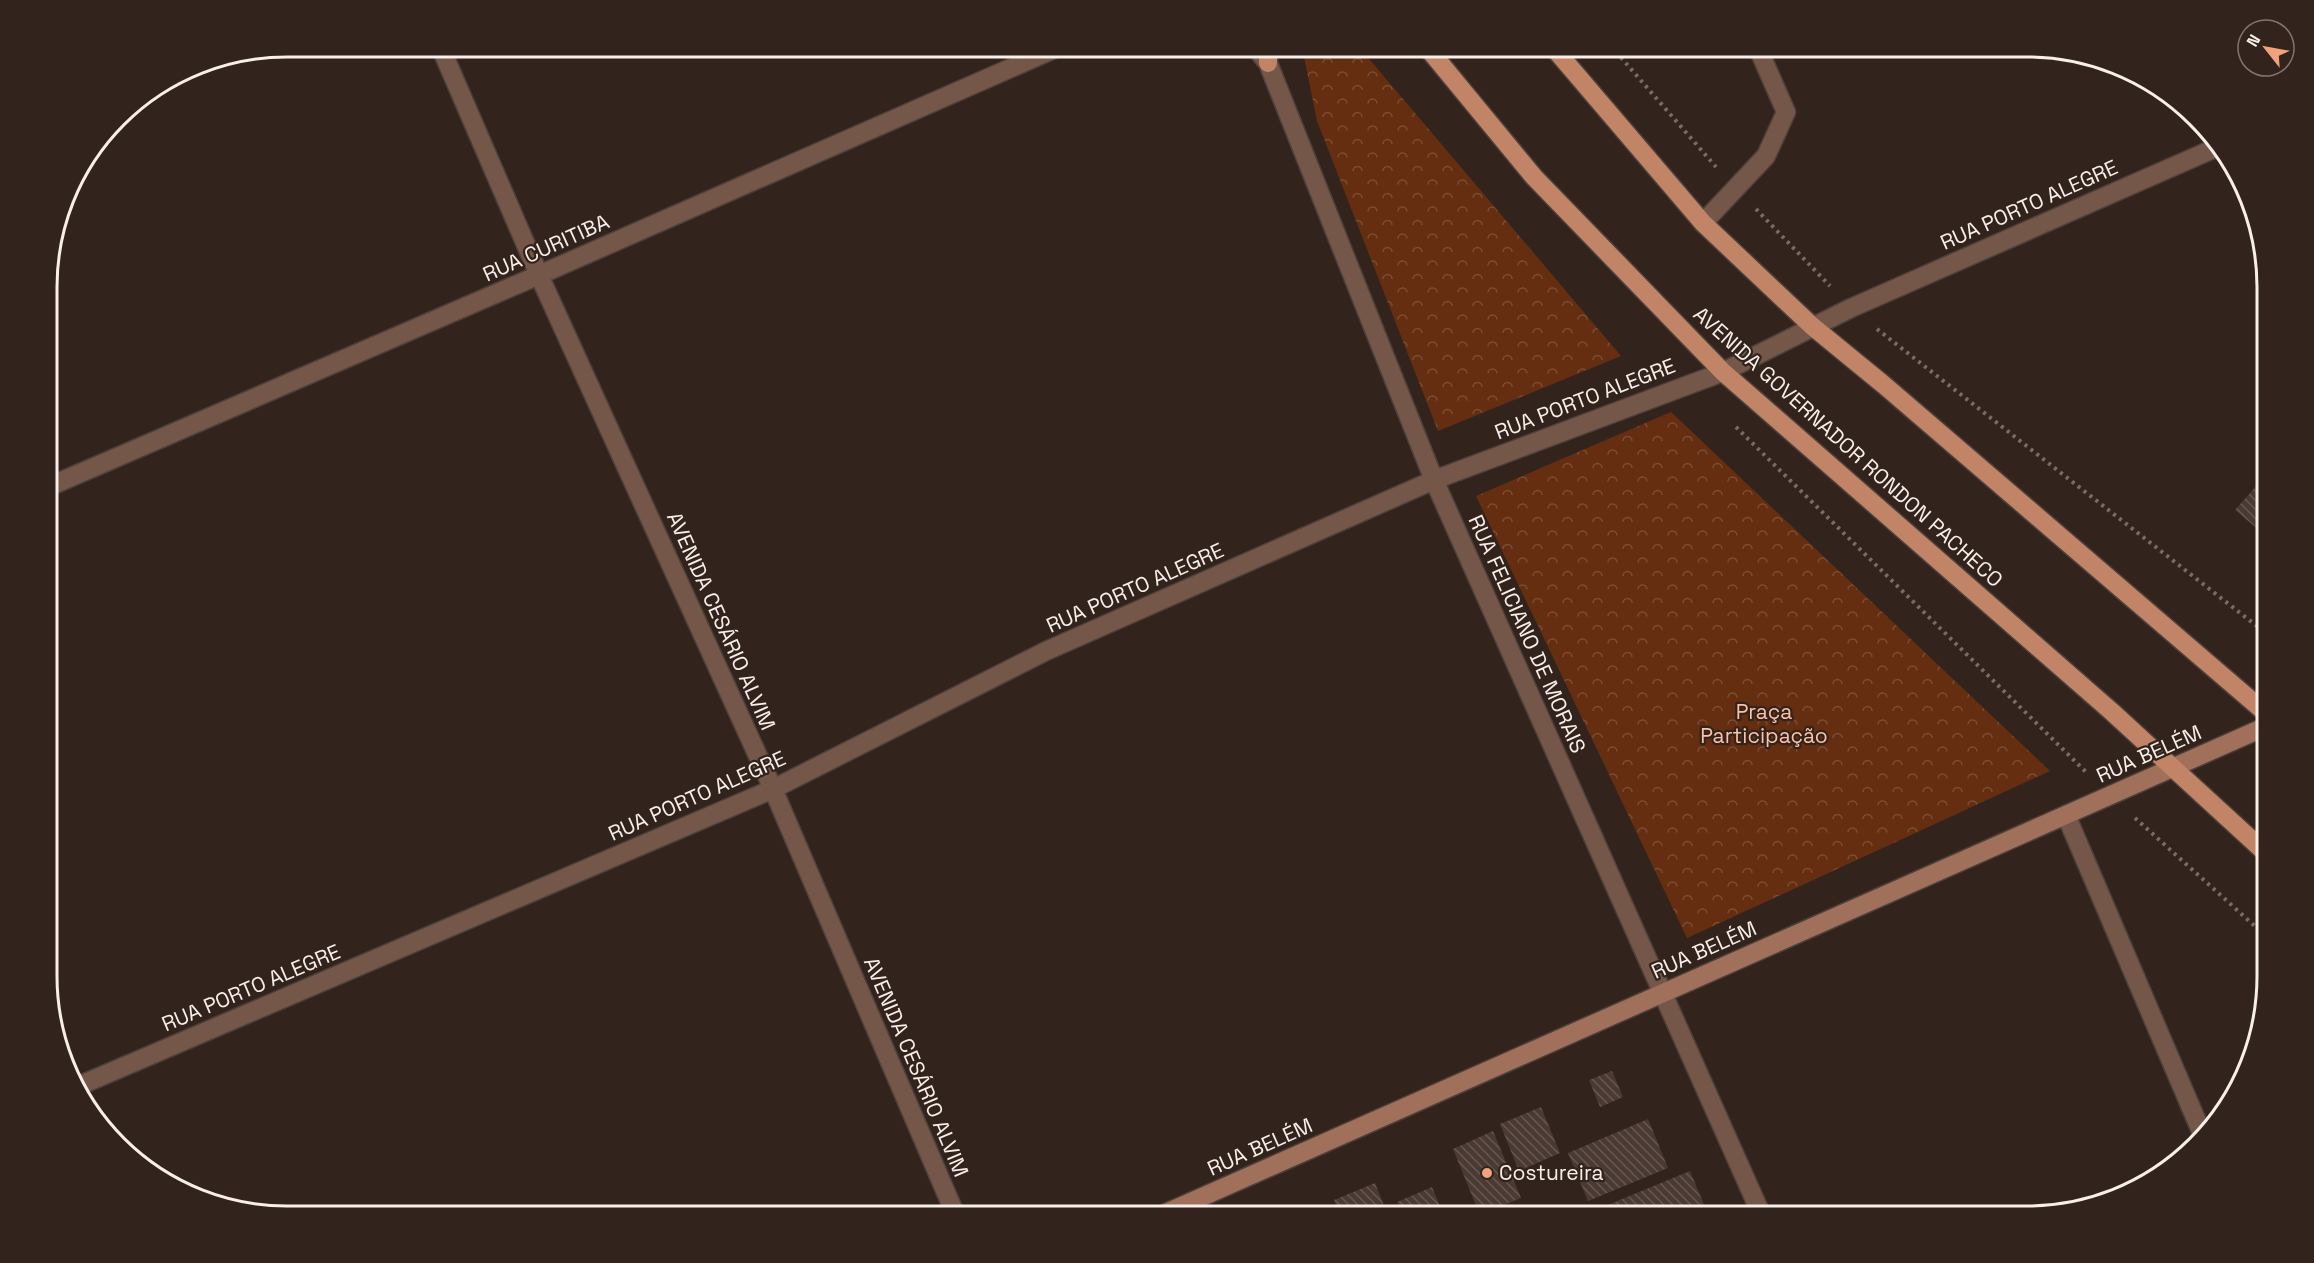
<svg xmlns="http://www.w3.org/2000/svg" width="2314" height="1263" font-family="'Space Grotesk',sans-serif">
<style>
.park{fill:url(#park-crowns)}
.building{fill:url(#building-back-hatch)}
.lines{fill:none;stroke-linecap:round;stroke-linejoin:round}
.street-casing{stroke:#4e403a;stroke-width:21}
.secondary-casing{stroke:#4e403a;stroke-width:21}
.primary-casing{stroke:#4e403a;stroke-width:21}
.path{stroke:#796c66;stroke-width:4;stroke-dasharray:3 4.5;stroke-linecap:butt}
.street{stroke:#755749;stroke-width:18}
.secondary{stroke:#a0705a;stroke-width:18}
.primary{stroke:#c18467;stroke-width:18}
.poi-dot{fill:#f1a17b;stroke:#32241d;stroke-width:2}
.labels{text-anchor:middle;stroke-width:4.5;stroke-linejoin:round;paint-order:stroke}
.street-label{font-size:21px;fill:#f9efea;stroke:#32241d}
.park-label{font-size:21px;fill:#fdc1a5;stroke:#32241d}
.poi-label{font-size:21px;fill:#f9efea;stroke:#32241d;text-anchor:start}
.rim{fill:none;stroke:#f9efea;stroke-width:3}
</style>
<defs>
<pattern id="park-crowns" width="20" height="18" patternUnits="userSpaceOnUse" patternTransform="scale(1.5)"><rect width="20" height="18" fill="#652e10"/><path d="M2 6a3 3 0 1 1 6 0M12 15a3 3 0 1 1 6 0" fill="none" stroke="#7c4d33"/></pattern>
<pattern id="building-back-hatch" width="6" height="6" patternUnits="userSpaceOnUse" patternTransform="scale(1.5)"><rect width="6" height="6" fill="#4a3a33"/><path d="M-1 5l2 2M0 0l6 6M5-1l2 2" fill="none" stroke="#655751"/></pattern>
</defs>
<rect width="100%" height="100%" fill="#32241d"/>
<g class="park">
<polygon points="1302,47 1359,47 1621,356 1438,431 1317,121"/>
<polygon points="1671,412 2050,771 1687,938 1476,496"/>
</g>
<g class="building">
<polygon points="2266,475 2266,536 2235,510"/>
<polygon points="1612,1071 1623,1097 1600,1107 1589,1080"/>
<polygon points="1541,1107 1560,1153 1519,1171 1500,1124"/>
<polygon points="1648,1119 1668,1168 1588,1201 1568,1153"/>
<polygon points="1493,1131 1521,1198 1480,1215 1453,1149"/>
<polygon points="1690,1171 1708,1214 1703,1216 1581,1216"/>
<polygon points="1375,1183 1387,1213 1379,1216 1340,1216 1334,1200"/>
<polygon points="1432,1187 1444,1216 1403,1216 1397,1202"/>
<polygon points="1515,1205 1520,1216 1490,1216"/>
</g>
<g class="lines">
<g class="street-casing">
<g id="street">
<polyline points="440,46 539,275 773,789 956,1216"/>
<polyline points="1254,46 1268,63 1434,480 1762,1216"/>
<polyline points="1703,223 1766,156 1786,112 1757,46"/>
<polyline points="48,487 539,275 1061,46"/>
<polyline points="2066,815 2204,1138"/>
<polyline points="76,1087 773,789 1046,651 1434,480 1723,372 1851,308 2220,146"/>
</g>
</g>
<g class="secondary-casing">
<polyline id="secondary" points="1159,1216 2267,726"/>
</g>
<g class="primary-casing">
<g id="primary">
<polyline points="1268,46 1268,63"/>
<polyline points="1426,46 1534,177 1723,372 2111,711 2267,854"/>
<polyline points="1552,46 1703,223 1812,326 1884,385 2267,714"/>
</g>
</g>
<g class="path">
<polyline points="1611,46 1716,167"/>
<polyline points="1756,209 1830,286"/>
<polyline points="1877,329 2267,634"/>
<polyline points="1736,427 2088,774"/>
<polyline points="2135,818 2267,937"/>
</g>
<use href="#street" class="street"/>
<use href="#secondary" class="secondary"/>
<use href="#primary" class="primary"/>
</g>
<circle class="poi-dot" cx="1487" cy="1173" r="6"/>
<g class="labels">
<g class="street-label">
<text transform="translate(2029 205) rotate(-24)" y="7">RUA PORTO ALEGRE</text>
<text transform="translate(546 248) rotate(-24)" y="7">RUA CURITIBA</text>
<text transform="translate(1585 399) rotate(-21)" y="7">RUA PORTO ALEGRE</text>
<text transform="translate(1848 447) rotate(42)" y="7">AVENIDA GOVERNADOR RONDON PACHECO</text>
<text transform="translate(1135 588) rotate(-24)" y="7">RUA PORTO ALEGRE</text>
<text transform="translate(721 621) rotate(66)" y="7">AVENIDA CESÁRIO ALVIM</text>
<text transform="translate(1527 634) rotate(66)" y="7">RUA FELICIANO DE MORAIS</text>
<text transform="translate(2149 754) rotate(-24)" y="7">RUA BELÉM</text>
<text transform="translate(697 796) rotate(-24)" y="7">RUA PORTO ALEGRE</text>
<text transform="translate(1704 950) rotate(-24)" y="7">RUA BELÉM</text>
<text transform="translate(251 988) rotate(-23)" y="7">RUA PORTO ALEGRE</text>
<text transform="translate(916 1067) rotate(67)" y="7">AVENIDA CESÁRIO ALVIM</text>
<text transform="translate(1260 1147) rotate(-24)" y="7">RUA BELÉM</text>
</g>
<g class="park-label">
<text x="1764" y="719">Praça<tspan x="1764" dy="24">Participação</tspan></text>
</g>
<g class="poi-label">
<text x="1499" y="1180">Costureira</text>
</g>
</g>
<path d="M0 0H2314V1263H0ZM287 57H2027A230 230 0 0 1 2257 287V976A230 230 0 0 1 2027 1206H287A230 230 0 0 1 57 976V287A230 230 0 0 1 287 57Z" fill="#32241d" fill-rule="evenodd"/>
<path class="rim" d="M287 57H2027A230 230 0 0 1 2257 287V976A230 230 0 0 1 2027 1206H287A230 230 0 0 1 57 976V287A230 230 0 0 1 287 57Z"/>
<g transform="translate(2266 48) rotate(301)"><circle r="28" fill="#32241d" stroke="#82756f" stroke-width="1.5"/>
<path d="M0-4.5L10 22L0 15L-10 22Z" fill="#f1a17b"/>
<text y="-9" font-size="16" font-weight="bold" text-anchor="middle" fill="#f9efea">N</text>
</g>
</svg>
